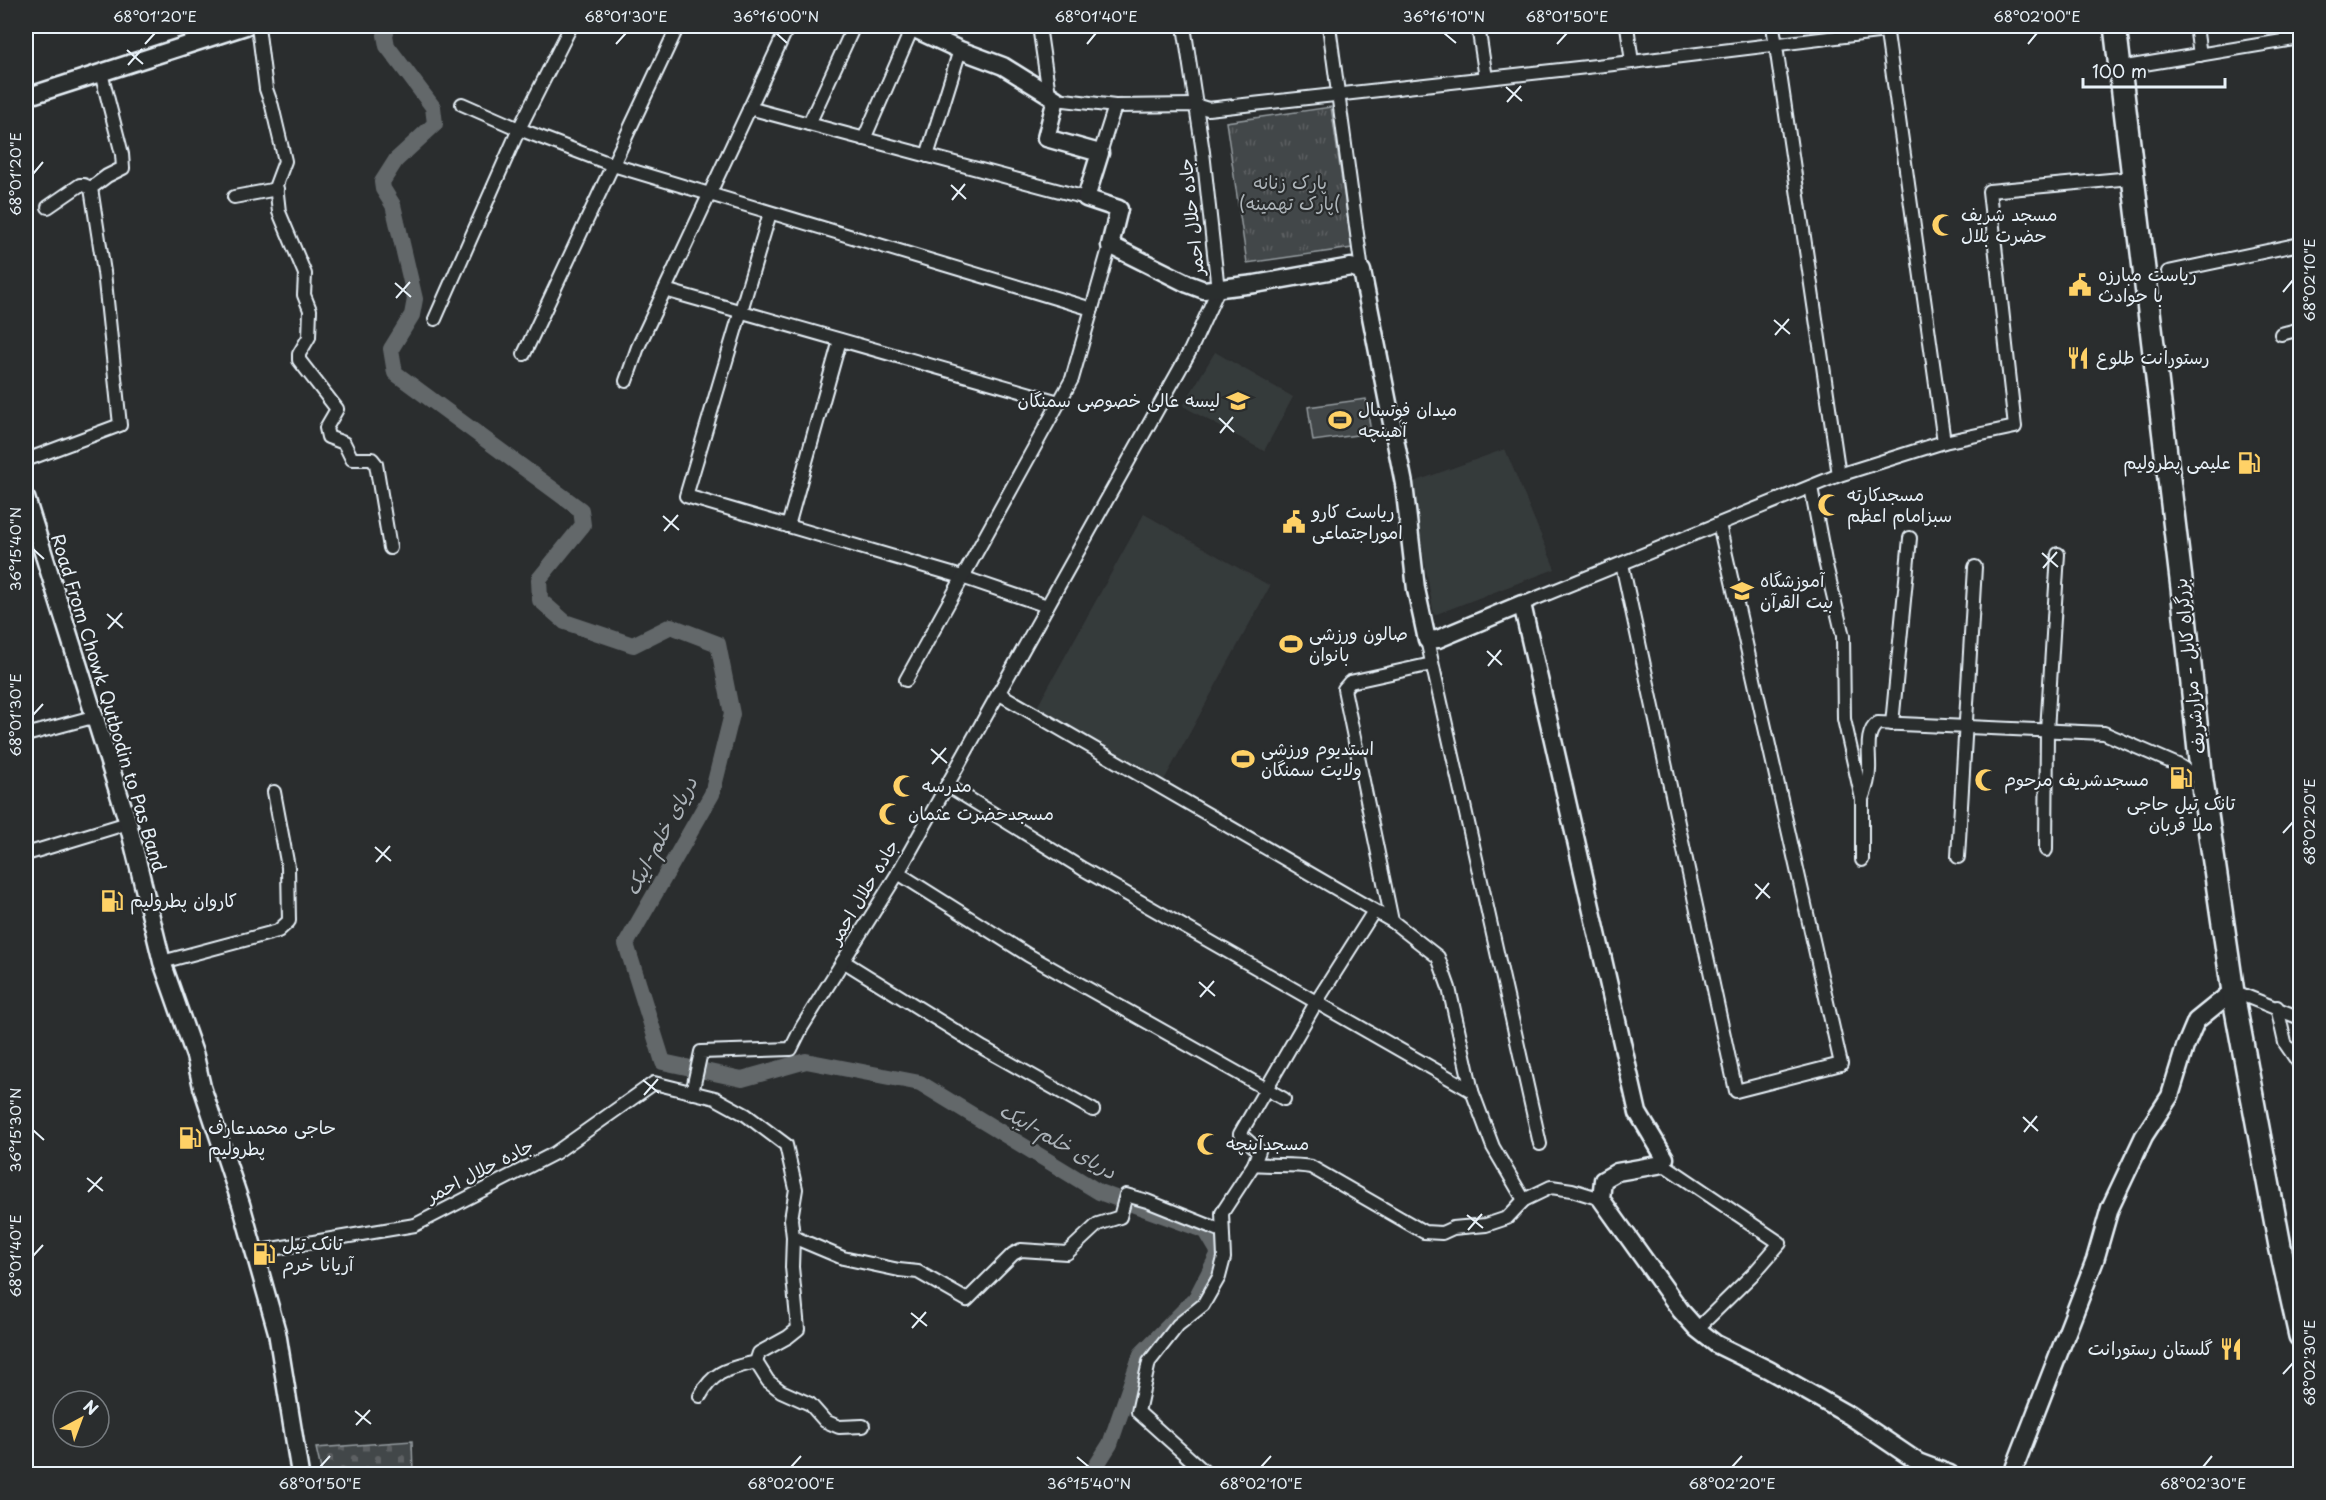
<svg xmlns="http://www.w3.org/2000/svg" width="2326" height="1500" font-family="'Playpen Sans','Playpen Sans Arabic',sans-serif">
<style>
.built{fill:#363a3b}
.cemetery{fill:url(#cemetery-stones);stroke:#959ca0;stroke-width:1.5}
.park{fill:url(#park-tufts);stroke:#959ca0;stroke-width:1.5}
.pitch{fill:#424648;stroke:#959ca0;stroke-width:1.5}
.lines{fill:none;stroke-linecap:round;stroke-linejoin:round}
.river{stroke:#63686b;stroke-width:16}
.street-casing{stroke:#e8f1f8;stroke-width:16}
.secondary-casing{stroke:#e8f1f8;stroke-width:21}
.highway-casing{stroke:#e8f1f8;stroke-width:26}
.street{stroke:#2a2d2e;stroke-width:12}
.secondary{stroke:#2a2d2e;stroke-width:16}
.highway{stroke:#2a2d2e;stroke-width:21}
.ticks{fill:none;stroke:#e8f1f8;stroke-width:2}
.labels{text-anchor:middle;stroke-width:4.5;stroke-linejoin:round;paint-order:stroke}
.park-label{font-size:18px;fill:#aeb5ba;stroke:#2a2d2e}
.poi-label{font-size:18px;fill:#e8f1f8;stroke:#2a2d2e;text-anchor:start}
.street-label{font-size:18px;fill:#e8f1f8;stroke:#2a2d2e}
.water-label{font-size:20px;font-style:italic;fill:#acb3b9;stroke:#2a2d2e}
.neatline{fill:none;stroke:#e8f1f8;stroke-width:2}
.ticks-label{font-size:15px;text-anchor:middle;fill:#e8f1f8}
</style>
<defs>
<pattern id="cemetery-stones" width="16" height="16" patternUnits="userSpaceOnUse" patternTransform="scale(1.5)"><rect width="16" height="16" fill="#424648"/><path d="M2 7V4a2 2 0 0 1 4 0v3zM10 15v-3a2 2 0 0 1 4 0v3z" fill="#5d6163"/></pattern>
<pattern id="park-tufts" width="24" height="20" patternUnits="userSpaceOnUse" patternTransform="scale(1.5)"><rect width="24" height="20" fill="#424648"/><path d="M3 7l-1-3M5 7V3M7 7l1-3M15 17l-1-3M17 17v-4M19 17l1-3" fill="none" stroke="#5d6163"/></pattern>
</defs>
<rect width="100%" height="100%" fill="#2a2d2e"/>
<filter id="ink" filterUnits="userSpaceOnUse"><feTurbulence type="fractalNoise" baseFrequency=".0167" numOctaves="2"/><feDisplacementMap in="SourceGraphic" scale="12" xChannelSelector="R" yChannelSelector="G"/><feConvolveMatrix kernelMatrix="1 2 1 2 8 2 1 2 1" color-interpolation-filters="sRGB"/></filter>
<g filter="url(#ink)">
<g class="built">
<polygon points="1215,352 1293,397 1264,451 1183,406"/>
<polygon points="1505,449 1555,569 1434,615 1411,483"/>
<polygon points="1144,514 1270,586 1163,782 1036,709"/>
</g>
<polygon class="cemetery" points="412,1441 413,1474 322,1474 316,1448"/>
<polygon class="park" points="1331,107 1352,248 1247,263 1226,122"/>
<polygon class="pitch" points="1366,399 1371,433 1313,441 1308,407"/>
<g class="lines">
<polyline class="river" points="388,26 385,35 387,46 433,107 435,124 396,160 382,182 383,189 393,205 415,299 412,315 391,349 395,373 581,510 583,525 539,579 540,600 565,622 633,645 671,626 718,644 732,714 712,794 626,944 663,1062 742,1079 806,1061 920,1083 1099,1192 1206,1231 1219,1253 1196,1298 1141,1354 1110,1444 1091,1474"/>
<g class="street-casing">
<g id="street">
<polyline points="258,26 266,89 272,106 285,161 276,185 279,212 305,274 304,295 310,310 309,337 299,354 299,360 337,409 326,428 328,437 344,443 352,459 372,459 376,464 390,548"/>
<polyline points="1039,26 1049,94"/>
<polyline points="1329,26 1362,271"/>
<polyline points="1478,26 1486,78"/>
<polyline points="1627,26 1632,62"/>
<polyline points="1773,26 1839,475"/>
<polyline points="1886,26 1944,442"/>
<polyline points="2196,26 2200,55"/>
<polyline points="2120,68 2300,38"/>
<polyline points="1056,99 1115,106 1195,105 1208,109 1632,62 1886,31"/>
<polyline points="462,104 519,129 613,165 1092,309"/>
<polyline points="749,108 1086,198"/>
<polyline points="809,124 854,26"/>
<polyline points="864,139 913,26"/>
<polyline points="1100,153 1115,106"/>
<polyline points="927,156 960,50"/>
<polyline points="234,197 277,189"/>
<polyline points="48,207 80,185 84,185 91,188"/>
<polyline points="770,213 686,496 962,577 1047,606"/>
<polyline points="2168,272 2300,244"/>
<polyline points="665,290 1059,402"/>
<polyline points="435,319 519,129 571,26"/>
<polyline points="2281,334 2300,329"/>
<polyline points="524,354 678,26"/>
<polyline points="626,381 638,347 788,26"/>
<polyline points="26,460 120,425 104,272 91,188 107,176 123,168 122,154 101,73"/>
<polyline points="1811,487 1825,561 1843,636 1844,719 1862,799 1862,860"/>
<polyline points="788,526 840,340"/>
<polyline points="1622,564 1736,1091 1841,1064 1719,524"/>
<polyline points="1522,604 1839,475 1944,442 2015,427 1989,191 2132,178"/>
<polyline points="1427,640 1540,1144"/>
<polyline points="906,680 1072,379 1110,245"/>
<polyline points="998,693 1392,921 1438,957 1449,988 1472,1091 1493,1147 1524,1200"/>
<polyline points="1892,724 1910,538"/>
<polyline points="26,735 93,717"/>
<polyline points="947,785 1083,869 1472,1091"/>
<path d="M1862,799C1866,789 1869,780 1869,770C1870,754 1864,733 1878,723L2104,733L2178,765L2202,780"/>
<polyline points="2046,850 2047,731 2058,554"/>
<polyline points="26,854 128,823"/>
<polyline points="1958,857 1975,567"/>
<polyline points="898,873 1028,955 1284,1099"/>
<polyline points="1392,921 1344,689 1350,682 1432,664"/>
<polyline points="843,961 983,1048 1093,1110"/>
<polyline points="162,962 278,931 289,921 288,867 274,792"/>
<polyline points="2233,991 2300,1018"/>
<polyline points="2277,1007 2285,1043 2300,1065"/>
<polyline points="692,1093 701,1052 791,1049 802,1027 898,873 1190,351 1218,290 1203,152 1184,26"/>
<path d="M1254,1164C1274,1166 1292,1164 1311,1167L1424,1232L1442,1233L1453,1228L1486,1225L1507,1218L1524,1200L1551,1187L1572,1190L1601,1199"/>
<polyline points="1663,1164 1780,1243 1755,1272 1697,1329"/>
<polyline points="793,1237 843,1258 899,1270 918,1272 967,1300 1013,1254 1021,1250 1067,1253 1098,1224 1120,1217 1126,1195 1147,1201 1222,1231"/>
<path d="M254,1252L415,1225L555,1153L654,1083L715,1098L746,1115L786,1145L796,1189L791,1219L793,1237L792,1267L798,1329L788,1337L759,1353L756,1362C729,1369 714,1370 700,1396"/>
<polyline points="756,1362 768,1381 781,1391 810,1404 825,1421 839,1427 863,1426"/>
<polyline points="1207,1474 1138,1412 1149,1362 1178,1325 1203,1305 1219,1277 1224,1258 1222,1213 1254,1164 1259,1151 1240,1134 1317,1001 1374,911"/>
</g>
</g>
<g class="secondary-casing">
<g id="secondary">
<polyline points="908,26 960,50 1003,66 1056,99 1046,138 1100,153 1086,198 1119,209 1110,245 1188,284 1204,290 1255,284 1351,267 1362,271 1404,484 1416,589 1427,640 1438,639 1522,604 1638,1113 1665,1158 1663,1164 1617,1172 1603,1180 1601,1199 1681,1311 1697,1329 1716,1344 1769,1370 1850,1416 1918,1462 1950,1474"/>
<polyline points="26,97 246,26"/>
<polyline points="26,498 128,823 162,962 195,1056 202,1087 241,1204 277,1332 300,1474"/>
<polyline points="2012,1474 2095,1260 2110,1208 2144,1136 2170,1096 2185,1047 2196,1021 2233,991"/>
</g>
</g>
<g class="highway-casing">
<polyline id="highway" points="2115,26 2182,588 2202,780 2234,999 2280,1246 2300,1336"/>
</g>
<use href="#street" class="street"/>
<use href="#secondary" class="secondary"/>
<use href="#highway" class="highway"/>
</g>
</g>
<path class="ticks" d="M776,33L787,43M1444,33L1456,43M145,44L155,33M616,44L626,33M1087,44L1096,33M1557,44L1567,33M2028,44L2037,33M127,50L143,64M128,65L142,49M1506,87L1522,101M1507,102L1521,86M33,174L43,162M951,185L966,199M952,200L965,184M395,283L411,297M2283,292L2293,280M396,298L410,282M1774,320L1790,334M1775,335L1789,319M1219,418L1234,432M1220,433L1233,417M663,516L679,530M664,531L678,515M33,549L44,559M2042,553L2058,567M2043,568L2057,552M107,614L123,628M108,629L122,613M1487,651L1502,665M1488,666L1501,650M33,715L43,704M931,749L947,763M932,764L946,748M2283,833L2293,822M375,847L391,861M376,862L390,846M1755,884L1770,898M1756,899L1769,883M1199,982L1215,996M1200,997L1214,981M643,1080L659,1093M644,1095L658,1079M2023,1117L2038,1131M33,1130L44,1140M2024,1132L2037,1116M87,1178L103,1191M88,1192L102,1177M1467,1215L1483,1228M1468,1230L1482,1214M33,1256L43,1245M911,1313L927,1326M912,1328L926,1312M2283,1374L2293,1363M355,1411L371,1424M356,1425L370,1410M1077,1457L1089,1467M320,1467L330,1456M791,1467L801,1456M1261,1467L1271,1456M1732,1467L1742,1456M2203,1467L2212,1456"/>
<defs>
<g id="mosque-bare" transform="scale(1.8)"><path d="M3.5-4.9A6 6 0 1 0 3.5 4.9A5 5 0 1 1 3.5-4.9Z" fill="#ffd166" stroke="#2a2d2e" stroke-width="2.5" paint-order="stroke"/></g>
<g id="civic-bare" transform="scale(1.8)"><path d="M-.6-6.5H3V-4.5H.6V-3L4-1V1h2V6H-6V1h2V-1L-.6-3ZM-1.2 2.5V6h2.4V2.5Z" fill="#ffd166" stroke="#2a2d2e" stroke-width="2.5" paint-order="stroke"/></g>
<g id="restaurant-bare" transform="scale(1.8)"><path d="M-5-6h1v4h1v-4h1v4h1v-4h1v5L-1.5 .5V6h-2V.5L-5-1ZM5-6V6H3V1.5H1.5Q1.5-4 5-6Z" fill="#ffd166" stroke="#2a2d2e" stroke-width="2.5" paint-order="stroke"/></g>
<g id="school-bare" transform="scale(1.8)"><path d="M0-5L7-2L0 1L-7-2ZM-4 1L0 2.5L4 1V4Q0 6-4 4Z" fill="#ffd166" stroke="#2a2d2e" stroke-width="2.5" paint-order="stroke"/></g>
<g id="stadium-bare" transform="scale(1.8)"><path d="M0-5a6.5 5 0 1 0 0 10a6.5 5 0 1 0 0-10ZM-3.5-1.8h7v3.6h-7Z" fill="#ffd166" stroke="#2a2d2e" stroke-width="2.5" paint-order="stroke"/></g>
<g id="fuel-bare" transform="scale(1.8)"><path d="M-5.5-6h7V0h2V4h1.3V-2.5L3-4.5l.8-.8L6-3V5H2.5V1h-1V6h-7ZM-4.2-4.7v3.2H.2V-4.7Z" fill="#ffd166" stroke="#2a2d2e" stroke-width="2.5" paint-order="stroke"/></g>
</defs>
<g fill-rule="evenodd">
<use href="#mosque-bare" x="1943" y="225"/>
<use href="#civic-bare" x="2080" y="285"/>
<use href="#restaurant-bare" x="2078" y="358"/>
<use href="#school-bare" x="1238" y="401"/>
<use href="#stadium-bare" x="1340" y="420"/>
<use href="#fuel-bare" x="2249" y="463"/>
<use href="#mosque-bare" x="1829" y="505"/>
<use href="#civic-bare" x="1294" y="522"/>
<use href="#school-bare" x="1742" y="591"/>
<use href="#stadium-bare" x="1291" y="644"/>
<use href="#stadium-bare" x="1243" y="759"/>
<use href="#fuel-bare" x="2181" y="778"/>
<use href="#mosque-bare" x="1986" y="780"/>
<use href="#mosque-bare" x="904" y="786"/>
<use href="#mosque-bare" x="890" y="814"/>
<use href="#fuel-bare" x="112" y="901"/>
<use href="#fuel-bare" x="190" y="1138"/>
<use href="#mosque-bare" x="1208" y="1144"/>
<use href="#fuel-bare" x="264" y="1254"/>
<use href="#restaurant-bare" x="2231" y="1349"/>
</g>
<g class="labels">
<g class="park-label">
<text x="1290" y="189">پارک زنانه<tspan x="1290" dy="21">(پارک تهمینه(</tspan></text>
</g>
<g class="poi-label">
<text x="1961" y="221">مسجد شریف<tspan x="1961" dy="21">حضرت بلال</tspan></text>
<text x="2098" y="281">ریاست مبارزه<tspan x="2098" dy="21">با حوادث</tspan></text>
<text x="2096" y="364">رستورانت طلوع</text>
<text x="1220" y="407" text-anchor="end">لیسه عالی خصوصی سمنگان</text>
<text x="1358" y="416">میدان فوتسال<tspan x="1358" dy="21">آهینچه</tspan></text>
<text x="2231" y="469" text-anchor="end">علیمی پطرولیم</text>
<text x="1847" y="501">مسجدکارته<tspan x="1847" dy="21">سبزامام اعظم</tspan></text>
<text x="1312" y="518">ریاست کارو<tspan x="1312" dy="21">اموراجتماعی</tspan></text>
<text x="1760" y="587">آموزشگاه<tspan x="1760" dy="21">بیت القرآن</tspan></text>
<text x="1309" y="640">صالون ورزشی<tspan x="1309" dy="21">بانوان</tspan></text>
<text x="1261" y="755">استدیوم ورزشی<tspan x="1261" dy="21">ولایت سمنگان</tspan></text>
<text x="2004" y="786">مسجدشریف مرحوم</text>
<text x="922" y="792">مدرسه</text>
<text x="2181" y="810" text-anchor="middle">تانک تیل حاجی<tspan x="2181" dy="21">ملا قربان</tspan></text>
<text x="908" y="820">مسجدحضرت عثمان</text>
<text x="130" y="907">کاروان پطرولیم</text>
<text x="208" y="1134">حاجی محمدعارف<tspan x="208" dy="21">پطرولیم</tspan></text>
<text x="1226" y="1150">مسجدآینچه</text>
<text x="282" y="1250">تانک تیل<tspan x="282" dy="21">آریانا خرم</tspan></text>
<text x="2213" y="1355" text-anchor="end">گلستان رستورانت</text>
</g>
<g class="street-label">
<text transform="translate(1192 217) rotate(-96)" y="6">جاده حلال احمر</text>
<text transform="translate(2190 666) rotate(-96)" y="6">بزرگراه کابل - مزارشریف</text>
<text transform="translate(108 703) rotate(73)" y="6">Road From Chowk Qutbodin to Pas Band</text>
<text transform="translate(864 892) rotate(-59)" y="6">جاده حلال احمر</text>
<text transform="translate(480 1171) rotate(-27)" y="6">جاده حلال احمر</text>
</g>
<g class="water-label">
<text transform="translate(661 836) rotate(-62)" y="7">دریای خلم-ایبک</text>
<text transform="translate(1058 1141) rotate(30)" y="7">دریای خلم-ایبک</text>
</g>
</g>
<rect width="2326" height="1500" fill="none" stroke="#2a2d2e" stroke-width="66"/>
<g transform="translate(81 1419) rotate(41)"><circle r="28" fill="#2a2d2e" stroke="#767b7f" stroke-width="1.5"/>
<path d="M0-4.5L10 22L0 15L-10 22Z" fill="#ffd166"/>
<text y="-9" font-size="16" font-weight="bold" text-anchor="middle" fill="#e8f1f8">N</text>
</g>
<path d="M2083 78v9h142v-9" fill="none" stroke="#e8f1f8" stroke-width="3"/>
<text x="2092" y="78" font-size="18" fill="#e8f1f8" stroke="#2a2d2e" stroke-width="4.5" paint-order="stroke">100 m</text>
<rect x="33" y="33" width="2260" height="1434" class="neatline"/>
<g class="ticks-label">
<text x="155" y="22">68°01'20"E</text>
<text x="626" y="22">68°01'30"E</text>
<text x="776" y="22">36°16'00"N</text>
<text x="1096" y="22">68°01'40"E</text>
<text x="1444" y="22">36°16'10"N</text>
<text x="1567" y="22">68°01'50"E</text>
<text x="2037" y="22">68°02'00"E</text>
<text transform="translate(16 174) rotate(-90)" y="5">68°01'20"E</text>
<text transform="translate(2310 280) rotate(-90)" y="5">68°02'10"E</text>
<text transform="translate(16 549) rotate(-90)" y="5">36°15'40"N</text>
<text transform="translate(16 715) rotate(-90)" y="5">68°01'30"E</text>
<text transform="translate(2310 822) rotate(-90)" y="5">68°02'20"E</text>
<text transform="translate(16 1130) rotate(-90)" y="5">36°15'30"N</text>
<text transform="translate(16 1256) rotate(-90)" y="5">68°01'40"E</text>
<text transform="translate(2310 1363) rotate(-90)" y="5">68°02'30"E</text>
<text x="320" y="1489">68°01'50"E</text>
<text x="791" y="1489">68°02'00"E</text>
<text x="1089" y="1489">36°15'40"N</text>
<text x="1261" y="1489">68°02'10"E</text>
<text x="1732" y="1489">68°02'20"E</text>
<text x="2203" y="1489">68°02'30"E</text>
</g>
</svg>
